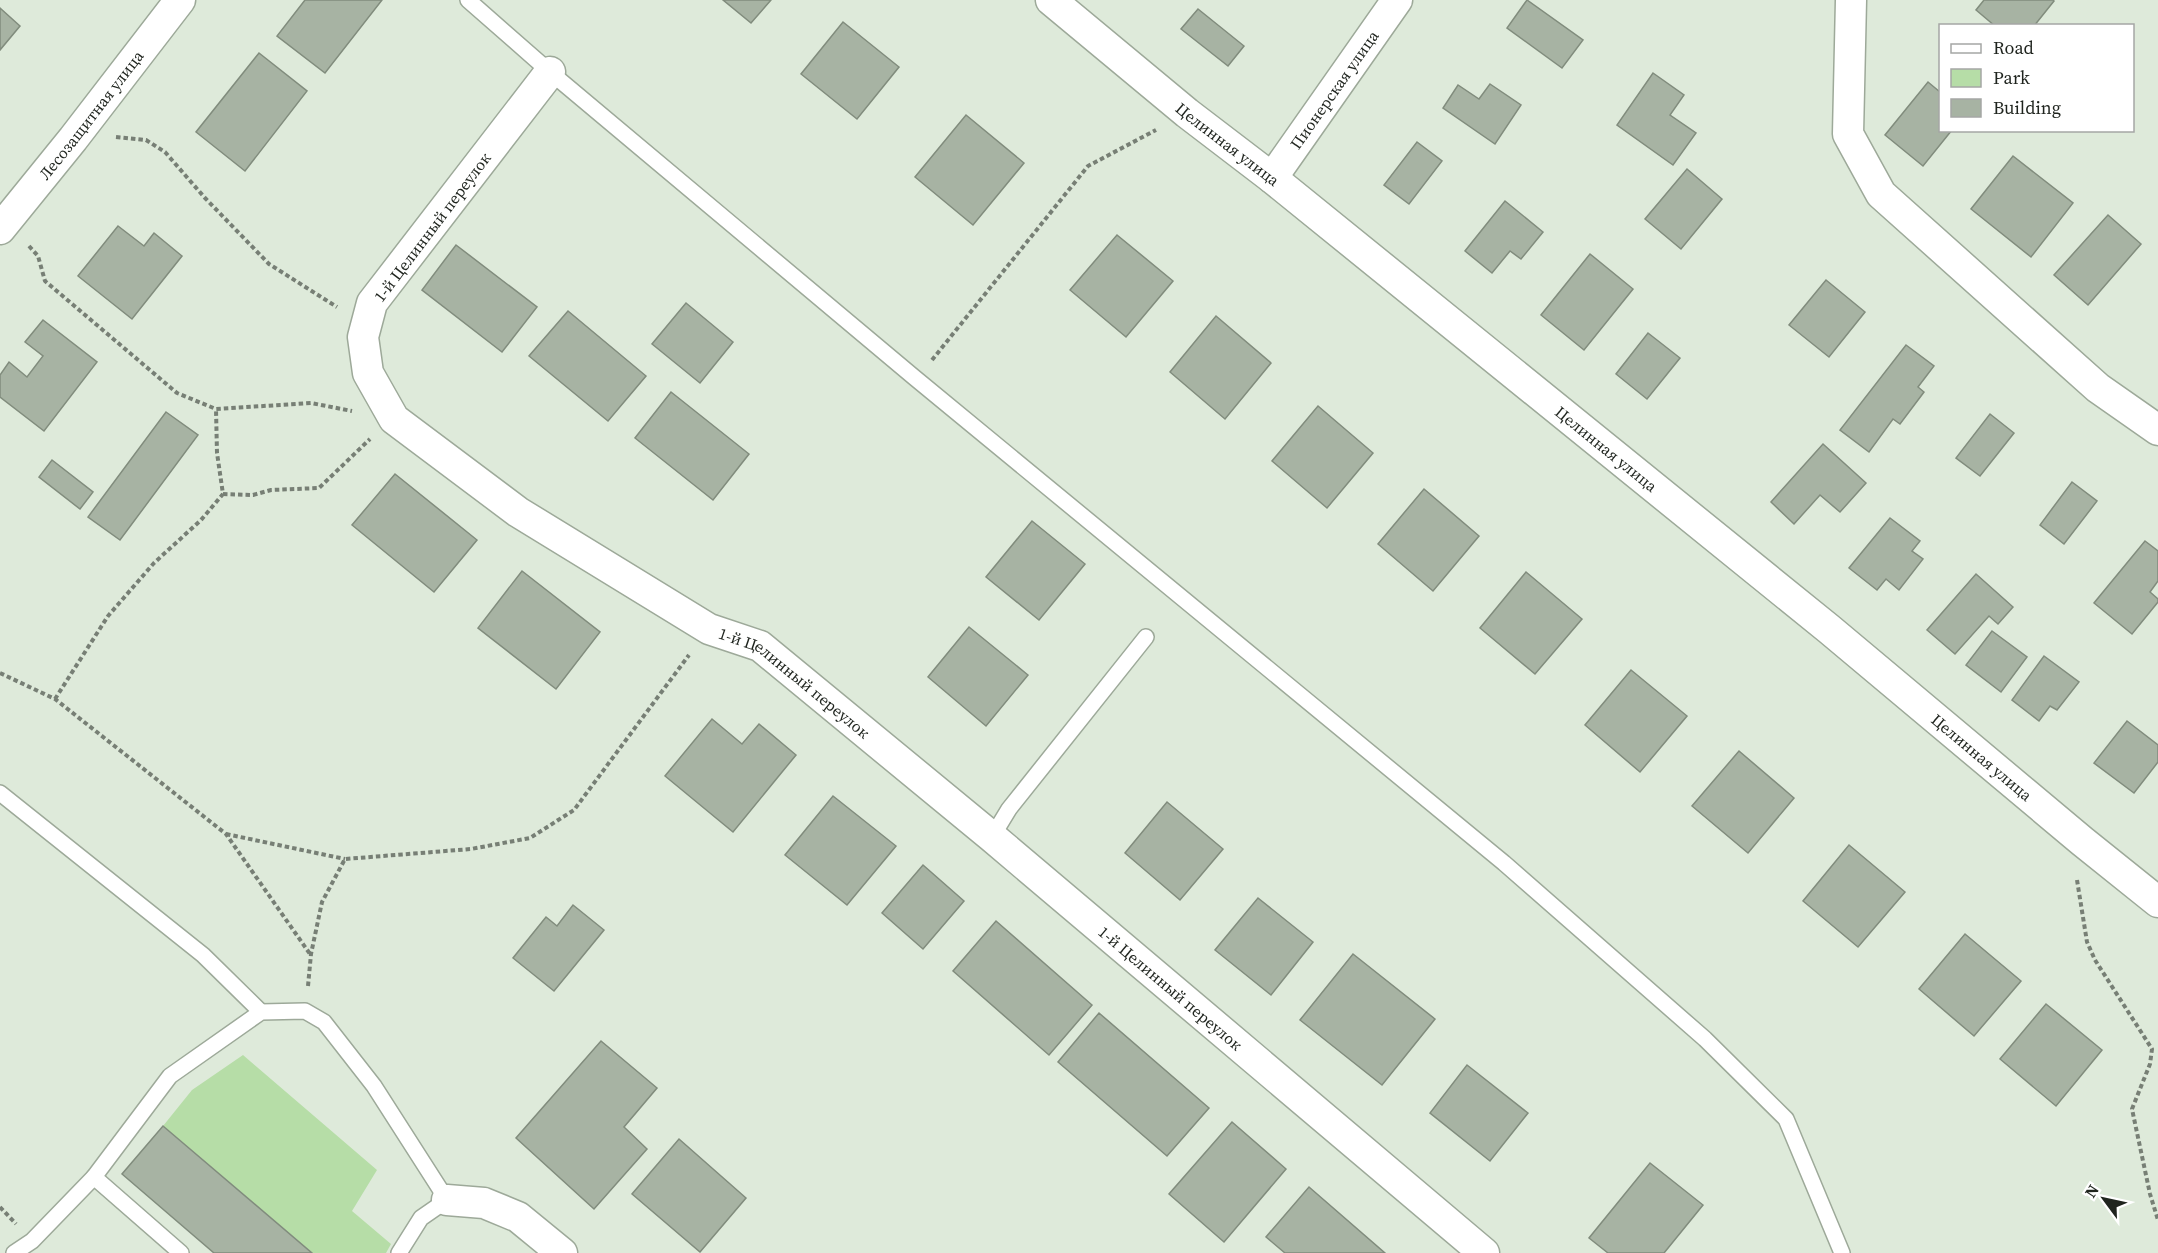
<svg xmlns="http://www.w3.org/2000/svg" width="2158" height="1253" font-family="'Source Serif 4',serif">
<style>
.green{fill:#b6dda7}
.building{fill:#a7b3a3;stroke:#818c7d;stroke-width:1.5}
.lines{fill:none;stroke-linecap:round;stroke-linejoin:round}
.lane-casing{stroke:#9da999;stroke-width:18}
.street-casing{stroke:#9da999;stroke-width:33}
.path{stroke:#777f75;stroke-width:4;stroke-dasharray:4.5 3;stroke-linecap:butt}
.lane{stroke:#fff;stroke-width:15}
.street{stroke:#fff;stroke-width:30}
.labels{text-anchor:middle;stroke-width:6;stroke-linejoin:round;paint-order:stroke}
.street-label{font-size:16px;fill:#1f241e;stroke:#fff}
</style>
<rect width="100%" height="100%" fill="#deeada"/>
<polygon class="green" points="243,1055 377,1170 352,1211 391,1244 386,1253 312,1253 163,1126 192,1090"/>
<g class="building">
<polygon points="305,0 382,0 325,73 277,36"/>
<polygon points="723,0 771,0 751,23"/>
<polygon points="1527,0 1583,40 1562,68 1507,28"/>
<polygon points="1984,0 2053,0 2054,1 2034,26 1995,26 1976,10"/>
<polygon points="0,8 20,26 0,50"/>
<polygon points="1198,9 1244,46 1228,66 1181,29"/>
<polygon points="843,22 899,67 857,119 801,74"/>
<polygon points="259,53 307,91 245,171 196,132"/>
<polygon points="1653,73 1684,95 1670,115 1696,133 1673,165 1617,125"/>
<polygon points="1928,82 1940,92 1940,130 1952,130 1923,166 1885,135"/>
<polygon points="1490,84 1521,105 1495,144 1443,108 1458,85 1479,99"/>
<polygon points="966,115 1024,163 973,225 915,177"/>
<polygon points="1417,142 1442,161 1409,204 1384,185"/>
<polygon points="2013,156 2073,203 2031,257 1971,209"/>
<polygon points="1687,169 1722,199 1681,249 1645,219"/>
<polygon points="1505,201 1543,232 1521,259 1510,251 1492,273 1465,251"/>
<polygon points="2108,215 2141,244 2088,305 2054,275"/>
<polygon points="118,226 144,246 154,233 182,256 132,319 78,276"/>
<polygon points="1117,235 1173,281 1126,337 1070,290"/>
<polygon points="456,245 537,307 502,352 422,290"/>
<polygon points="1590,254 1633,289 1584,350 1541,315"/>
<polygon points="1826,280 1865,312 1829,357 1789,325"/>
<polygon points="686,303 733,342 700,383 652,344"/>
<polygon points="568,311 646,376 608,421 529,356"/>
<polygon points="1216,316 1271,363 1225,419 1170,372"/>
<polygon points="43,320 97,362 44,431 0,397 0,375 9,362 27,377 43,356 25,342"/>
<polygon points="1648,333 1680,358 1647,399 1616,374"/>
<polygon points="1906,345 1934,366 1918,387 1924,392 1900,424 1893,419 1869,452 1840,430"/>
<polygon points="671,392 749,454 713,500 635,438"/>
<polygon points="1318,406 1373,453 1327,508 1272,461"/>
<polygon points="166,412 198,435 120,540 88,517"/>
<polygon points="1990,414 2014,433 1980,476 1956,458"/>
<polygon points="1823,444 1866,483 1840,512 1820,495 1794,524 1771,502"/>
<polygon points="52,460 93,492 80,509 39,477"/>
<polygon points="395,474 477,540 434,592 352,525"/>
<polygon points="2072,482 2097,501 2064,544 2040,525"/>
<polygon points="1424,489 1479,536 1433,591 1378,544"/>
<polygon points="1890,518 1920,541 1912,551 1923,559 1899,590 1886,579 1877,590 1849,568"/>
<polygon points="1032,521 1085,564 1039,620 986,577"/>
<polygon points="2145,541 2158,551 2158,581 2150,592 2158,599 2158,602 2132,634 2094,603"/>
<polygon points="522,571 600,632 556,689 478,628"/>
<polygon points="1526,572 1582,619 1535,674 1480,628"/>
<polygon points="1976,574 2013,607 1998,624 1989,616 1955,654 1927,630"/>
<polygon points="969,627 1028,675 986,726 928,677"/>
<polygon points="1992,631 2027,657 2001,692 1966,665"/>
<polygon points="2044,656 2079,682 2057,710 2050,706 2039,721 2012,700"/>
<polygon points="1631,670 1687,716 1640,772 1585,725"/>
<polygon points="712,719 742,744 759,724 796,755 733,832 665,776"/>
<polygon points="2127,721 2158,745 2158,762 2134,793 2094,763"/>
<polygon points="1739,751 1794,798 1748,853 1692,806"/>
<polygon points="833,796 896,846 847,905 785,855"/>
<polygon points="1167,802 1223,849 1180,900 1125,853"/>
<polygon points="1849,845 1905,892 1858,947 1803,901"/>
<polygon points="923,865 964,901 923,949 882,913"/>
<polygon points="1258,898 1313,942 1271,995 1215,950"/>
<polygon points="573,905 604,930 554,991 513,958 546,917 557,926"/>
<polygon points="996,921 1092,1005 1049,1055 953,971"/>
<polygon points="1965,934 2021,981 1974,1036 1919,989"/>
<polygon points="1353,954 1435,1019 1382,1085 1300,1020"/>
<polygon points="2046,1004 2102,1050 2056,1106 2000,1059"/>
<polygon points="1099,1013 1209,1108 1167,1156 1058,1062"/>
<polygon points="601,1041 657,1088 624,1127 647,1149 594,1209 516,1138"/>
<polygon points="1467,1065 1528,1113 1490,1161 1430,1113"/>
<polygon points="1232,1122 1286,1169 1224,1242 1169,1194"/>
<polygon points="163,1126 312,1253 214,1253 122,1174"/>
<polygon points="679,1139 746,1198 700,1252 632,1194"/>
<polygon points="1650,1163 1703,1205 1664,1253 1608,1253 1589,1238"/>
<polygon points="1309,1187 1385,1253 1285,1253 1266,1237"/>
</g>
<g class="lines">
<g class="lane-casing">
<g id="lane">
<polyline points="468,0 550,72 915,378 1504,863 1705,1039 1786,1119 1842,1253"/>
<polyline points="0,793 203,955 261,1012"/>
<polyline points="992,837 1009,809 1146,637"/>
<polyline points="94,1177 170,1076 261,1012 305,1011 324,1022 374,1086 447,1200 421,1218 399,1253"/>
<polyline points="14,1253 32,1241 94,1177 181,1253"/>
</g>
</g>
<g class="street-casing">
<g id="street">
<path id="s1" d="M1051,0L1187,113L1272,178L1829,629L2082,841L2158,902"/>
<polyline points="1851,0 1848,134 1881,194 2098,388 2158,430"/>
<path id="s2" d="M550,72L372,303L363,337L368,373L394,419L518,512L709,629L760,646L992,837L1484,1253"/>
<path id="s3" d="M1272,178L1397,0"/>
<path id="s4" d="M0,229L73,139L180,0"/>
<polyline points="447,1200 484,1203 518,1217 562,1253"/>
</g>
</g>
<g class="path">
<polyline points="116,137 146,140 165,152 205,198 269,264 337,307"/>
<polyline points="29,246 38,256 45,281 177,393 216,409 311,403 352,411"/>
<polyline points="932,360 1088,166 1156,130"/>
<polyline points="223,494 253,495 271,490 319,488 370,439"/>
<polyline points="0,673 55,699 226,834 310,954"/>
<polyline points="55,699 108,616 154,563 201,520 223,494 217,453 216,409"/>
<polyline points="226,834 345,859"/>
<polyline points="2077,880 2087,942 2095,960 2152,1049 2150,1064 2132,1109 2150,1194 2158,1220"/>
<polyline points="308,986 311,954 322,902 345,859 471,849 530,838 574,810 689,655"/>
<polyline points="0,1207 16,1224"/>
</g>
<use href="#lane" class="lane"/>
<use href="#street" class="street"/>
</g>
<g class="labels">
<g class="street-label">
<text dy="6" stroke="none"><textPath href="#s3" startOffset="108">Пионерская улица</textPath></text>
<text dy="6" stroke="none"><textPath href="#s4" startOffset="146">Лесозащитная улица</textPath></text>
<text dy="6" stroke="none"><textPath href="#s1" startOffset="228">Целинная улица</textPath></text>
<text transform="translate(432 227) rotate(-53)" y="6">1-й Целинный переулок</text>
<text dy="6" stroke="none"><textPath href="#s1" startOffset="714">Целинная улица</textPath></text>
<text dy="6" stroke="none"><textPath href="#s2" startOffset="897">1-й Целинный переулок</textPath></text>
<text dy="6" stroke="none"><textPath href="#s1" startOffset="1200">Целинная улица</textPath></text>
<text dy="6" stroke="none"><textPath href="#s2" startOffset="1383">1-й Целинный переулок</textPath></text>
</g>
</g>
<rect x="1939" y="24" width="195" height="108" fill="#ffffff" stroke="#a5a7a5" stroke-width="1.5"/>
<rect x="1951" y="44" width="30" height="9" fill="#ffffff" stroke="#a5a7a5" stroke-width="1.5"/>
<text x="1993" y="54" font-size="18" fill="#1f241e">Road</text>
<rect x="1951" y="69" width="30" height="18" fill="#b6dda7" stroke="#a5a7a5" stroke-width="1.5"/>
<text x="1993" y="84" font-size="18" fill="#1f241e">Park</text>
<rect x="1951" y="99" width="30" height="18" fill="#a7b3a3" stroke="#a5a7a5" stroke-width="1.5"/>
<text x="1993" y="114" font-size="18" fill="#1f241e">Building</text>
<g transform="translate(2104 1199) rotate(303)" stroke="#ffffff" stroke-width="4.5" paint-order="stroke">
<path d="M0-4.5L10 22L0 15L-10 22Z" fill="#1f241e"/>
<text y="-9" font-size="16" font-weight="bold" text-anchor="middle" fill="#1f241e">N</text>
</g>
</svg>
